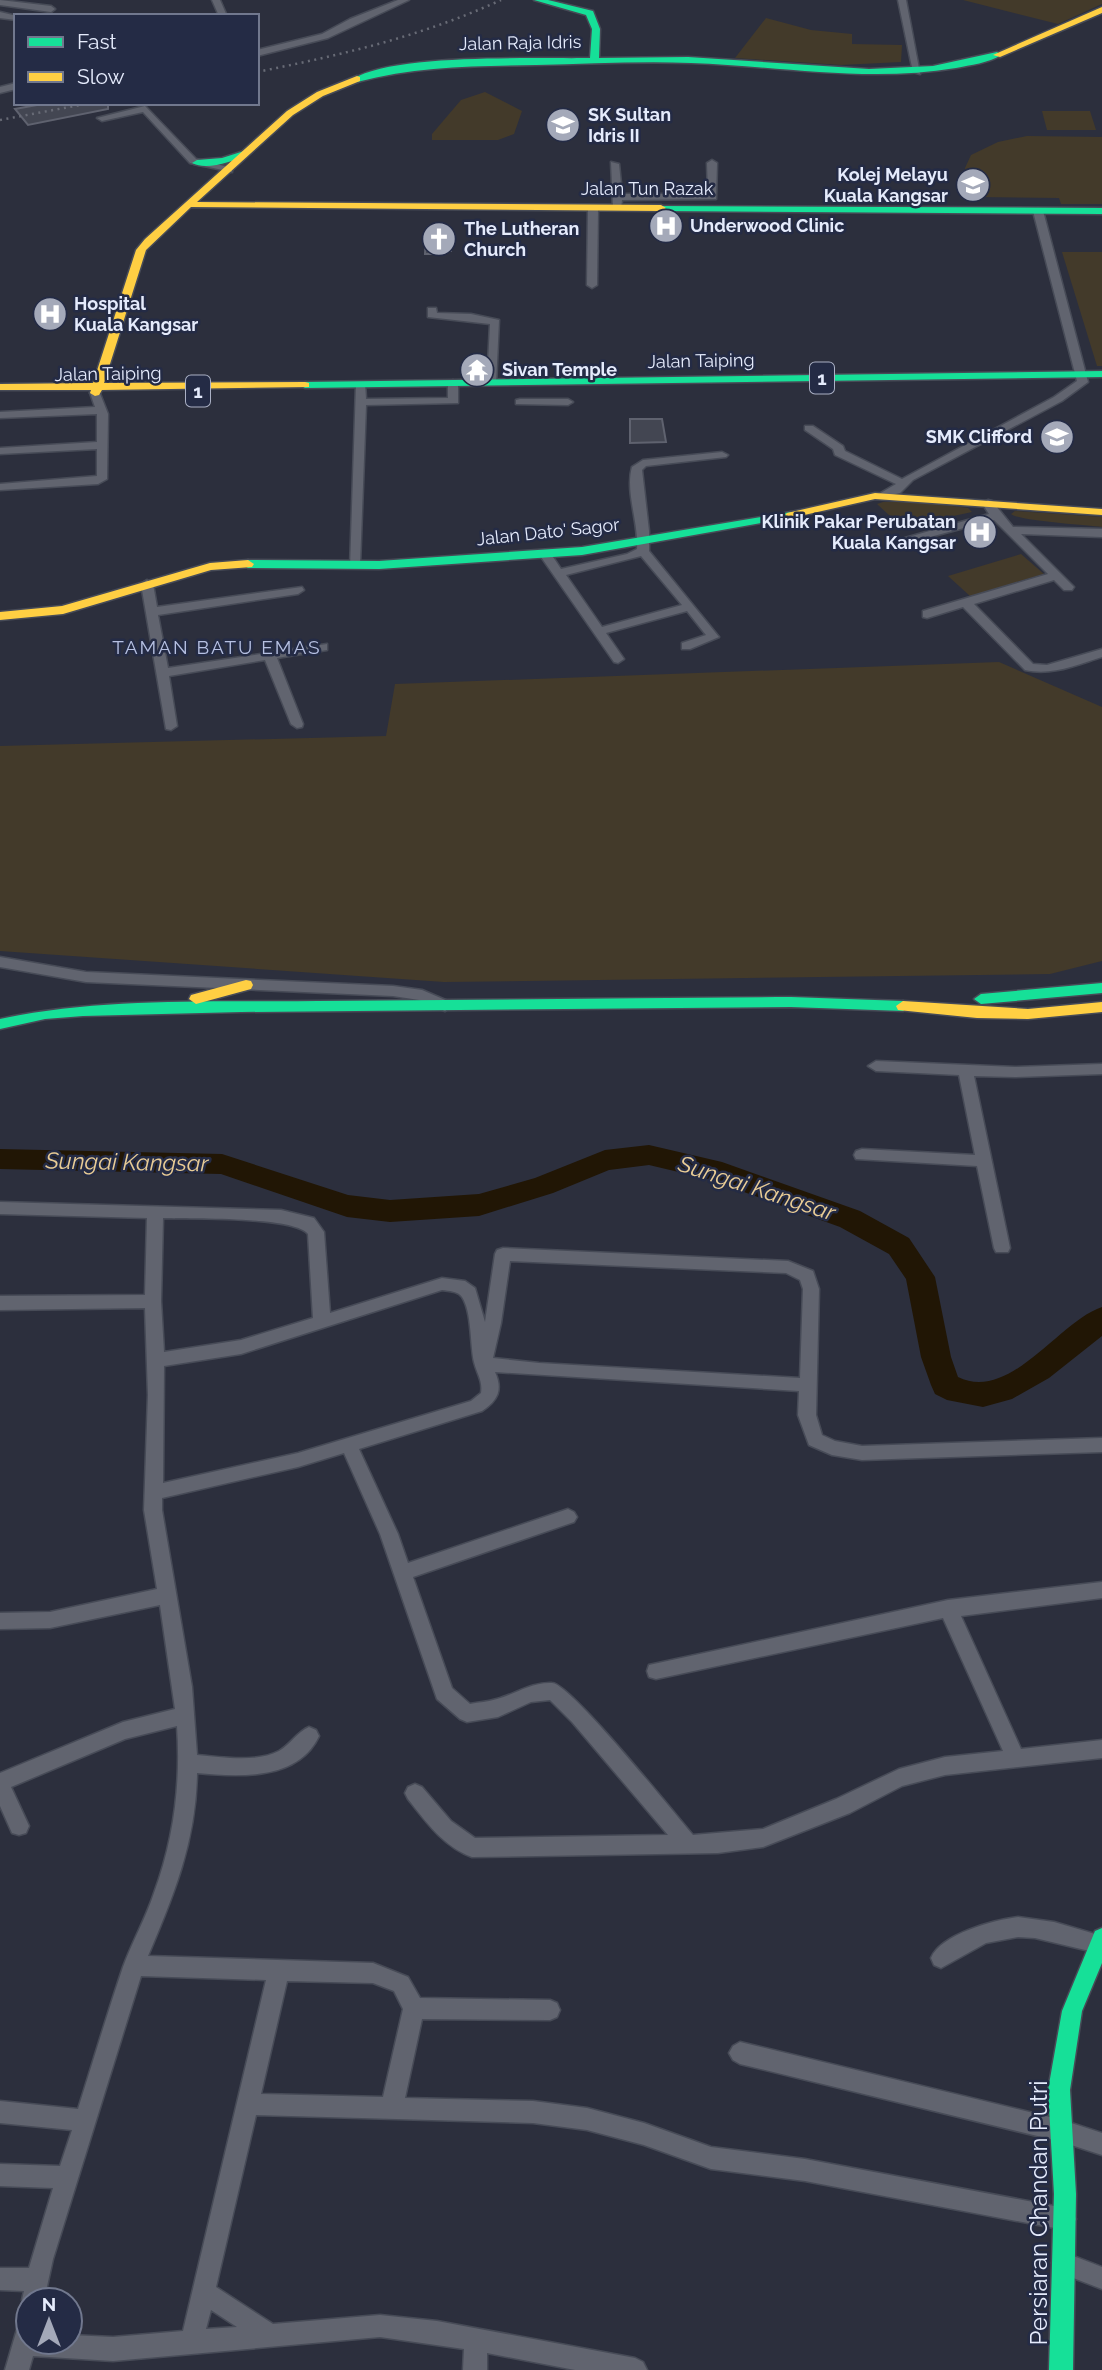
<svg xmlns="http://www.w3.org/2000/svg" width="1102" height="2370" font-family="Raleway,sans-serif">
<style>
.green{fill:#433a2a}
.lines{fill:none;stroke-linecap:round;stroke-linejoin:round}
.river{fill:#211605;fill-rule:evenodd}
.building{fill:#434652;stroke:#5f626f;stroke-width:2}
.street-casing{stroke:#474b57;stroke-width:3}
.fast-casing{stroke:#474b57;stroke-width:3}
.slow-casing{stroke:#474b57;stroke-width:3}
.street{fill:#61646f;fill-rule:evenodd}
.fast{fill:#16e098;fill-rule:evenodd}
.slow{fill:#ffcf43;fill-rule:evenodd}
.rail{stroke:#686b76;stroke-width:2.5;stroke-dasharray:2 4.5;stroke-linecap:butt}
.labels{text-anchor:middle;stroke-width:5;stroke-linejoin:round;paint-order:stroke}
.far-street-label{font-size:18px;fill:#e5ebfc;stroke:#242b45}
.far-poi-label{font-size:18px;font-weight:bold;fill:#e5ebfc;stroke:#242b45;text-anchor:start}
.shield{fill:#242b45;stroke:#abb1c5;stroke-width:2}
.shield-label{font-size:19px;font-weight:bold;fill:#e5ebfc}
.far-neighbourhood-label{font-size:19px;letter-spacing:2px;fill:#b6c0e2;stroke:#242b45}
.water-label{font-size:23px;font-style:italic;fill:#e9cc95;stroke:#242b45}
.near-street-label{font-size:24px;fill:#e5ebfc;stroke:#242b45}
</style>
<rect width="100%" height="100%" fill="#2c2f3d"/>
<g class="green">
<polygon points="963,0 1102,0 1102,4 1058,24"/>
<polygon points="766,18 811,30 852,34 852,44 902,45 901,62 841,65 735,58"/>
<polygon points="485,92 522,111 514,134 498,140 432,140 432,134 461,100"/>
<polygon points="1042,111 1090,111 1096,130 1047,130"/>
<polygon points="1027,136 1102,137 1102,204 1061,204 1059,198 977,197 969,194 965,168 971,155 998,142"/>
<polygon points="1062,252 1102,252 1102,366 1097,366"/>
<polygon points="883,502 920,502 968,508 972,512 902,527 877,504"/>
<path d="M1015,511L1102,517V527C1086,525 1019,521 1011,514Z"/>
<polygon points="1021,554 1044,574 970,596 948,576"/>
<polygon points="999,662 1102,707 1102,961 1050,974 444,982 0,951 0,746 386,736 395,684"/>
</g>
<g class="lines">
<path class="river" d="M649,1145L722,1162L860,1211L909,1238L935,1277L951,1357L958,1377C1010,1403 1059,1321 1102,1307V1336L1049,1378L1012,1399L983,1407L947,1400L935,1394L931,1385L921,1357L906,1279L889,1254L840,1227L708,1179L649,1165L609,1170L553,1193L479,1216L390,1222L347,1217L221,1174L0,1169V1149L222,1154L348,1195L390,1200L479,1194L535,1178L605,1150Z"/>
</g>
<g class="building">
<polygon points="48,103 108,103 108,109 28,125 15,109"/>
<polygon points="426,233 452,233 451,251 443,251 442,254 425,254"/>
<polygon points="630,419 662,419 666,442 630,443"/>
</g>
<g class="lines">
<g class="street-casing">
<g id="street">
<polygon points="0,0 51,6 55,9 51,12 0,5"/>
<polygon points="212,0 220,0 227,16 219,16"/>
<polygon points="398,0 409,0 328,38 257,56 257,50 322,34 350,19"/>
<polygon points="898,0 906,0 920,74 913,72"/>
<polygon points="0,12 17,16 16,20 0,18"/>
<polygon points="16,83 16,89 0,93 0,87"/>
<polygon points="145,106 196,159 232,168 232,172 190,163 143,112 102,121 97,118"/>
<polygon points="712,160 717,163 716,199 622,200 621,209 613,207 611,162 619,164 622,194 708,194 707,163"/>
<polygon points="593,205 598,208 597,285 592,288 587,285 588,208"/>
<polygon points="1038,208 1043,211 1088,382 1062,401 913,480 900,493 879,498 879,494 896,484 835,455 833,449 805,430 805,426 813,426 843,446 845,451 902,479 1054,397 1077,381 1033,211"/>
<polygon points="428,308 436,308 437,313 471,314 499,320 496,385 487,383 490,324 428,317"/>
<polygon points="453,380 458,383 458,403 366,405 360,565 358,568 350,568 356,385 365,383 366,399 448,398 448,383"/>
<polygon points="91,391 99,391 108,414 107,479 98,484 0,490 0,484 97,476 97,449 0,454 0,448 97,442 97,414 0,418 0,412 95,407 90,393"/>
<polygon points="520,399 568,399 573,402 568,405 516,404 516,400"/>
<path d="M722,452L728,455L726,457L646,466L642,470L649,531V551L719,637L690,649H682V643L706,635L687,611L606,633L624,659L618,663L614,662L539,554L541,551H549L561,569L627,554L637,549C639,523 625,492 632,467L643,460ZM641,556L682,605L602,627L566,575Z"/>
<path d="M988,500L992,501L1013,527L1102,529V537L1021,534L1074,587L1072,590H1064L1054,580L974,604L1033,664L1047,665L1102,649V657C1076,665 1052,676 1025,670L963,607L927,618L923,617V611L1048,574L994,520L911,542L905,538L989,514L982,503Z"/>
<polygon points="147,580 153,584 157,607 302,587 304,590 298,594 158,615 168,668 327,644 327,650 277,658 303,724 302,727 297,728 291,724 265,660 169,676 177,726 171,730 166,729 141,584"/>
<polygon points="0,957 86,972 393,986 422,990 450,1002 452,1006 445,1011 419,1000 393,996 86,982 0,967"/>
<polygon points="876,1061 1015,1067 1102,1064 1102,1074 1015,1077 974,1076 1010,1248 1008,1252 996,1252 994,1248 977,1166 856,1159 854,1155 856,1151 862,1149 975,1155 959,1075 876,1071 868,1066"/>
<path d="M0,1202L281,1210L314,1218L324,1232L330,1313L442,1278L465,1281L475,1288L485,1322L495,1254L497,1250L503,1248L788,1261L813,1271L819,1289L816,1415L822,1435L835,1441L862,1446L1102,1438V1452L862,1460L832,1455L809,1445L798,1415L799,1391L495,1372C503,1390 498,1400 482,1411L359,1449L398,1534L408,1563L568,1509L574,1512L577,1517L574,1522L413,1577L452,1688L470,1704C479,1702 488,1702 497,1699C516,1694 531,1682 552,1683C570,1683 674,1813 693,1835L763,1829L836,1799L899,1769L945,1757L1003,1751L943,1618L656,1679L649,1677L647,1671L649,1665L948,1600L1102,1582V1598L961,1616L1021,1749L1102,1740V1758L945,1775L902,1786L850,1813L763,1847L718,1853L472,1857C444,1847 426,1822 408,1799L405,1793L408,1787L415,1784L422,1787L451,1821L475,1838L668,1835L572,1722L550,1700L531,1702L498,1717L467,1722L460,1719L437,1699L380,1534L344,1453L298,1467L162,1498V1510L192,1687L197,1755C222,1757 256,1763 279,1751C291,1744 297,1732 309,1727L316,1730L319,1736C298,1781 238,1777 197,1773C196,1841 174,1895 148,1956L373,1963L408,1977L420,1998L550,2000L557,2003L560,2010L557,2017L550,2020L422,2019L405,2098L533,2101L587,2108L644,2123L711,2147L805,2159L1065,2208L1073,2211L1076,2219L1073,2227L1065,2230L805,2181L711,2169L644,2145L587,2130L533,2123L256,2115L216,2287L273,2324L380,2315L437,2321L635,2358L643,2362L647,2370H575L487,2353V2370H463L464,2349L380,2337L113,2361L33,2356L29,2370H5L20,2319L28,2316V2342H70V2335L113,2337L183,2331L266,1980L141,1976L53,2259L44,2300H28V2309L22,2300L24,2291L0,2290V2268H29L53,2188L0,2186V2164L60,2166L72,2130L0,2123V2101L78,2109C93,2062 107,2014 123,1967C132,1942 146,1918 154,1893C174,1839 181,1783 177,1726L125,1739L11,1787L29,1826L26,1833L19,1835L12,1833L0,1806V1773L123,1722L175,1709L160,1605L50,1628L0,1629V1613L50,1612L157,1589L144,1510L148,1395L145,1308L0,1310V1296L145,1295L147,1218L0,1214ZM163,1218C190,1219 294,1216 308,1234L313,1318L241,1340L164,1352L161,1301ZM510,1261L786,1273L800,1280L803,1289L800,1378L539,1363L493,1358L501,1323ZM442,1290C449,1291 458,1291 462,1297C472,1312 470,1345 474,1362C477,1374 483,1381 481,1393L471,1401L298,1453L163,1483L164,1366L241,1354ZM287,1981L373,1983L394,1991L403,2009L383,2097L261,2094ZM211,2310L237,2327L206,2329Z"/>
<path d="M1018,1917L1054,1922L1102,1936V1954L1035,1938L1018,1937L986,1943L941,1968L934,1965L931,1958C941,1934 994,1920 1018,1917Z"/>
<polygon points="740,2042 1062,2120 1102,2133 1102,2155 1062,2142 740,2064 733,2060 729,2053 733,2046"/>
<polygon points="1063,2252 1102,2267 1102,2289 1055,2271 1052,2263 1055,2255"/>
</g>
</g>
<g class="fast-casing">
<g id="fast">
<path d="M534,0H548L593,11L600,29L599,58L688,57L869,69L933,66L997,52L1001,55C989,63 970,65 956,68C867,83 779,66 691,63C639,61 588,64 536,65C475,66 417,66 357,82L353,79C394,53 536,59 590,58L592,29L586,15Z"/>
<path d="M244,151L249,154L247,156C232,161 207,171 192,163L197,160L222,158Z"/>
<polygon points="658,206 1102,208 1102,214 661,211 656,208"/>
<polygon points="1102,371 1102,377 305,388 300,385 305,382"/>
<polygon points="791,512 795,513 795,517 582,555 379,569 248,568 242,564 248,560 379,561 582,547"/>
<polygon points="1102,983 1102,993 981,1004 974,999 981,994"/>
<path d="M791,997L903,1001L910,1006L903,1011L791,1007L241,1012L83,1016L45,1019L0,1029V1019C100,997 215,1002 318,1001C476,1000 633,998 791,997Z"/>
<polygon points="1102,1928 1102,1963 1082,2011 1070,2090 1076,2194 1073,2370 1049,2370 1054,2194 1048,2090 1062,2011 1095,1931"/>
</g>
</g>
<g class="slow-casing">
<g id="slow">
<polygon points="1102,7 1102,13 1000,57 993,55"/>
<polygon points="357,76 360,77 360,81 323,96 293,115 197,202 661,205 666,208 661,211 191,207 146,250 104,383 305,382 309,383 309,387 102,390 99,395 95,396 90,393 91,390 0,390 0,384 93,383 136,250 145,239 287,111 317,92"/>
<polygon points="875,493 1102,509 1102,515 875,499 791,518 785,515 787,513"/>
<polygon points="248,560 254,564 252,567 211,570 63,614 0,620 0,612 62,606 210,563"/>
<polygon points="246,980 251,981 253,985 251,989 196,1004 189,999 191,995"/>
<polygon points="903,1001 1028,1009 1102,1002 1102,1012 1028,1019 977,1018 898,1010 896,1006"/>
</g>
</g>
<use href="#street" class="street"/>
<use href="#fast" class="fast"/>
<use href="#slow" class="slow"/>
<g class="rail">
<path d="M257,72C341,55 423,36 501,0"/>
<polyline points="0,120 91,103"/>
</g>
</g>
<defs>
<g id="school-disc" transform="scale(1.75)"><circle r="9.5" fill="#a4a9b9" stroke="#242b45"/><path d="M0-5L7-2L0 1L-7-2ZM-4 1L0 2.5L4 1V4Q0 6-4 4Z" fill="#fff"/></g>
<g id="hospital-disc" transform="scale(1.75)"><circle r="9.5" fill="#a4a9b9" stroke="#242b45"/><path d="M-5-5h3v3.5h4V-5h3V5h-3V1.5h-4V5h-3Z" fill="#fff"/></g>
<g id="church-disc" transform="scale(1.75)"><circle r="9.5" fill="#a4a9b9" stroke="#242b45"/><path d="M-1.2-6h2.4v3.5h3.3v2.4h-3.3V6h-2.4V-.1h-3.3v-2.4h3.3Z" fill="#fff"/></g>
<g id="temple-disc" transform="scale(1.75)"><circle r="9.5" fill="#a4a9b9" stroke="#242b45"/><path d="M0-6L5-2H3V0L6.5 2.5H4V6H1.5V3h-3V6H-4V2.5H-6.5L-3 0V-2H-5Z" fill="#fff"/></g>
</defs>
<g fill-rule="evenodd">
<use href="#school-disc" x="563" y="125"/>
<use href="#school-disc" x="973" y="185"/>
<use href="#hospital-disc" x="666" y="226"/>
<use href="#church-disc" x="439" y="239"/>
<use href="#hospital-disc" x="50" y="314"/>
<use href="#temple-disc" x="477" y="370"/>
<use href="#school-disc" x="1057" y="437"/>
<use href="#hospital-disc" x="980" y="532"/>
</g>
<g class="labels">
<g class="far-street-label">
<text transform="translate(520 43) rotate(-1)" y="6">Jalan Raja Idris</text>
<text x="647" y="195">Jalan Tun Razak</text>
<text transform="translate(701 361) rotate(-1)" y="6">Jalan Taiping</text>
<text transform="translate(108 374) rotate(-1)" y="6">Jalan Taiping</text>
<text transform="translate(548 532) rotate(-6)" y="6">Jalan Dato' Sagor</text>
</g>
<g class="far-poi-label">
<text x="588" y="121">SK Sultan<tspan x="588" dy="21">Idris II</tspan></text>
<text x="948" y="181" text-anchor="end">Kolej Melayu<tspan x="948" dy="21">Kuala Kangsar</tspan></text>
<text x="690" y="232">Underwood Clinic</text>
<text x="464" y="235">The Lutheran<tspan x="464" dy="21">Church</tspan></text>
<text x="74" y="310">Hospital<tspan x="74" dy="21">Kuala Kangsar</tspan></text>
<text x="502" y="376">Sivan Temple</text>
<text x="1032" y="443" text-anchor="end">SMK Clifford</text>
<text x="956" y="528" text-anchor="end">Klinik Pakar Perubatan<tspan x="956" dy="21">Kuala Kangsar</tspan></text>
</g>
<g class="shield">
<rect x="810" y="362.5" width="24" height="31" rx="5"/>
<rect x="186" y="375.5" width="24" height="31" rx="5"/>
</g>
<g class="shield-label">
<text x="822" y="385">1</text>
<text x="198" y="398">1</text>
</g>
<g class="far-neighbourhood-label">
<text x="217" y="654">TAMAN BATU EMAS</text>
</g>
<g class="water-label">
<text transform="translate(127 1162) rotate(1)" y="8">Sungai Kangsar</text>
<text transform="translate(757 1188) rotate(18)" y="8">Sungai Kangsar</text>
</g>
<g class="near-street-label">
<text transform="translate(1039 2213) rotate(-90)" y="8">Persiaran Chandan Putri</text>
</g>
</g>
<rect x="14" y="14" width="245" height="91" fill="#242b45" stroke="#71788e" stroke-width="2"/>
<rect x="28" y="37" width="35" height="10" fill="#16e098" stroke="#71788e" stroke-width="2"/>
<text x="77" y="49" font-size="21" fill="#e5ebfc">Fast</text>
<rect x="28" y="72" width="35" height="10" fill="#ffcf43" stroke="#71788e" stroke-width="2"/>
<text x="77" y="84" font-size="21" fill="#e5ebfc">Slow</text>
<g transform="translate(49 2321)"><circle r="33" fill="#242b45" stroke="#71788e" stroke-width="2"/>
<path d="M0-5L12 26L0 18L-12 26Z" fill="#a4a9b9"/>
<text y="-10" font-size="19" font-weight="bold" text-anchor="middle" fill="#e5ebfc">N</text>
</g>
</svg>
